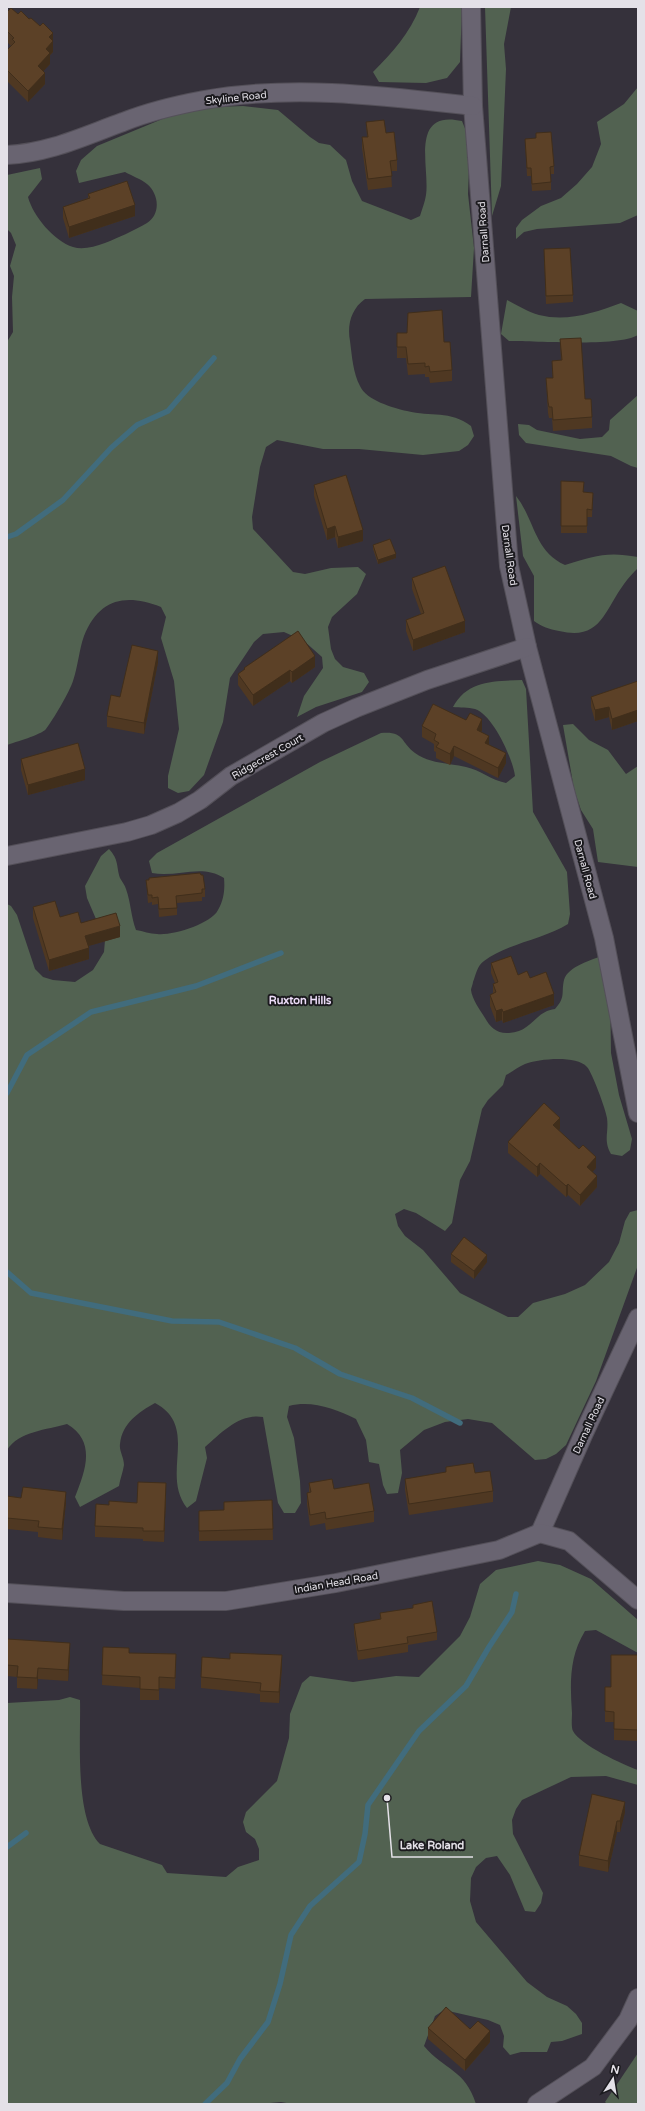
<svg xmlns="http://www.w3.org/2000/svg" width="645" height="2111" font-family="'Varela Round',sans-serif">
<style>
.green{fill:#526251}
.lines{fill:none;stroke-linecap:round;stroke-linejoin:round}
.stream{stroke:#416c7d;stroke-width:5.5}
.street-casing{stroke:#545059;stroke-width:20}
.street{stroke:#696471;stroke-width:18}
.wall{fill:#4f3822}
.shaded-wall{fill:#402e1b}
.building{fill:#5c4127;stroke:#402e1b}
.labels{text-anchor:middle;stroke-width:4;stroke-linejoin:round;paint-order:stroke}
.street-label{font-size:10px;fill:#e4e1e8;stroke:#1b1a1e}
.neighbourhood-label{font-size:11px;font-weight:bold;fill:#edddf9;stroke:#1b1a1e}
.leader{fill:none;stroke:#e4e1e8;stroke-width:1.5}
.callout-dot{fill:#e4e1e8;stroke:#1b1a1e;stroke-width:1.5}
.callout-label{font-size:11px;text-anchor:middle;font-weight:bold;fill:#e4e1e8;stroke:#1b1a1e;stroke-width:4;stroke-linejoin:round;paint-order:stroke}
</style>
<rect width="100%" height="100%" fill="#35313b"/>
<g class="green">
<path d="M420,7H462L460,62L447,78L426,83L379,82L373,72C392,53 410,33 420,7Z"/>
<polygon points="485,7 511,7 504,44 506,69 501,186 492,216"/>
<polygon points="638,87 638,215 620,223 537,229 524,232 516,239 516,228 522,220 541,206 561,198 577,184 592,167 601,144 597,122 624,104"/>
<path d="M243,106L278,110L310,137L319,143L330,145L346,160L352,181L362,201L411,220L420,216C422,209 425,202 426,195C430,168 409,109 462,121L470,141L468,194L474,248L471,297L365,299C351,309 347,325 350,341C352,356 353,373 360,386C366,400 393,408 407,411C431,417 450,410 471,426L474,436L468,445L459,451L423,455L359,449H323L277,440L266,447L260,467L252,517L253,529L293,572L305,574L331,568L358,567L366,574L357,594L332,617L328,627L331,649L335,659L343,667L364,673L369,682L362,692L316,707L297,717L304,696L323,668L322,657L304,641L284,632L263,634L254,642L230,678L223,722L204,775L189,791L178,793L168,788V776L179,729L174,681L161,638L166,617L161,607C125,593 99,599 84,636C79,650 78,666 73,681C70,691 53,720 46,729C41,735 15,742 7,745V342L13,332L12,297L14,276L10,266L16,245L11,233L7,229V175L40,168L42,179L28,197C33,216 54,241 73,247C89,252 112,240 126,234C133,230 141,227 147,223C161,214 159,194 147,184C141,179 132,176 125,172L79,183L76,171L81,160L97,146L189,108Z"/>
<path d="M507,300C517,305 528,312 539,315C567,322 594,313 621,303L638,311V335C618,347 537,341 509,341L501,334Z"/>
<polygon points="638,395 638,468 631,466 611,456 526,443 519,435 518,424 529,425 537,430 580,439 602,437 609,430 610,420"/>
<path d="M516,496C535,520 534,551 565,565C594,556 607,551 638,557V568C633,573 628,578 624,584C604,611 601,641 559,631C549,629 542,627 534,621V576L523,556Z"/>
<path d="M522,680L526,689L533,812L567,872L570,914L568,924C544,939 506,944 484,961C477,966 476,974 473,982C473,984 471,988 471,990C472,999 480,1010 485,1018C490,1027 497,1034 509,1033C532,1032 535,1011 555,1009C566,997 561,993 564,980C568,966 592,960 604,955L610,987L611,1053L619,1095L632,1139L630,1150L622,1156L611,1154C603,1140 609,1133 607,1118C606,1110 592,1072 587,1067C576,1055 539,1059 525,1064C518,1067 512,1072 506,1075L503,1085L488,1100L482,1109L470,1161L460,1180L452,1223L445,1231L416,1213L404,1209L395,1214L398,1226L405,1236L423,1250L460,1293L508,1317H518L533,1303L565,1294L585,1285L609,1262L619,1243L625,1221L630,1212L638,1210V1265L596,1381L566,1445L556,1454L546,1459L535,1460L492,1423L468,1419L445,1422L424,1430L400,1450L402,1473L398,1493L387,1494L383,1485L379,1464L369,1462L366,1440L356,1419C335,1409 312,1400 289,1406L287,1417L294,1438L300,1481L301,1503L295,1513H284L278,1503L263,1417C240,1413 222,1432 205,1447L207,1458L196,1501L187,1508C160,1474 200,1427 155,1403C139,1412 122,1423 120,1444C119,1451 124,1457 124,1465C123,1472 120,1479 119,1486L80,1507L75,1497C85,1471 97,1442 67,1424C47,1430 19,1431 7,1450V904L11,906L17,915L35,969L43,977L53,980L75,982L93,970L104,952L105,940L87,898L85,886L101,856L109,849C119,860 116,865 120,878C122,882 125,885 126,889C131,903 131,917 136,930C143,931 150,934 157,934C172,936 211,924 218,910C224,900 225,889 224,878C201,863 177,878 152,873L149,861L157,853L320,762L381,733C405,731 400,742 415,753C430,764 449,763 466,767C480,770 491,780 506,783L515,776C513,759 493,715 475,709C468,707 460,708 453,707C467,680 495,681 522,680Z"/>
<polygon points="573,724 589,740 608,750 626,774 638,766 638,867 598,862 593,829 581,810 574,789 563,725"/>
<path d="M538,1561L560,1565L591,1579L638,1620V1653L596,1630L585,1631C569,1657 570,1684 572,1713C572,1718 571,1727 573,1731C580,1745 624,1765 638,1770V1785L606,1776L571,1777L522,1800L516,1809L512,1820L513,1834L543,1893L541,1903L535,1912L525,1911L510,1875L497,1856L486,1858L476,1867L471,1878L470,1901L476,1922L527,1982L547,1997L567,2006L576,2014L582,2023V2034L562,2041L551,2042L547,2052H521L510,2055L503,2047L504,2036L500,2025L488,2020L444,2010L435,2016L424,2046C444,2070 465,2069 476,2104H292L281,2102L259,2104H7V1703L59,1700L70,1697L80,1700C81,1737 74,1818 100,1844L162,1865L167,1873L226,1877L238,1867L259,1860V1849L255,1839L246,1832L243,1822L246,1812L277,1781L289,1738L290,1714L302,1683L310,1676L353,1682L396,1676L419,1677L460,1636L470,1617L480,1584L496,1570Z"/>
<polygon points="638,2053 638,2104 607,2104 605,2102"/>
</g>
<g class="lines">
<g class="stream">
<polyline points="7,537 16,534 63,500 111,448 137,425 168,411 214,358"/>
<polyline points="7,1093 27,1055 91,1012 196,986 281,953"/>
<polyline points="7,1272 31,1293 172,1321 219,1322 295,1348 340,1374 412,1398 460,1423"/>
<polyline points="7,1847 26,1833"/>
<polyline points="205,2104 227,2083 240,2059 268,2022 280,1984 291,1935 310,1906 359,1862 365,1834 368,1805 419,1731 466,1686 489,1647 512,1612 516,1594"/>
</g>
<g class="street-casing">
<g id="street">
<polyline points="471,7 473,106 509,566 527,647 604,938 638,1113"/>
<path d="M7,155C49,153 84,136 123,122C148,112 177,105 204,100C293,84 385,96 473,106"/>
<polyline points="7,856 127,832 151,825 178,813 200,800 231,776 323,723 356,708 427,680 527,647"/>
<polyline points="540,1533 584,1433 638,1318"/>
<polyline points="7,1593 124,1601 226,1601 336,1583 499,1550 540,1533 569,1541 638,1600"/>
<polyline points="537,2104 593,2067 628,2020 638,1998"/>
</g>
</g>
<use href="#street" class="street"/>
</g>
<g class="wall">
<polygon points="7,12 18,14 53,44 53,52 50,55 50,64 43,71 45,84 28,102 7,81 7,50 11,46 7,42"/>
<polygon points="366,122 386,133 397,160 397,171 391,171 392,187 368,190 362,148 362,137 367,137"/>
<polygon points="525,139 554,166 554,174 551,174 551,190 532,191 531,176 527,176"/>
<polygon points="88,194 135,216 69,238 63,218 63,207 88,198"/>
<polygon points="544,249 573,295 573,302 546,304"/>
<polygon points="397,333 444,342 452,370 452,381 430,383 429,377 425,377 425,374 408,375 406,358 397,358"/>
<polygon points="560,339 592,417 592,428 553,431 552,418 549,418 548,413 546,378 553,378 552,361 561,360"/>
<polygon points="561,481 584,492 593,493 592,517 587,517 587,533 561,533"/>
<polygon points="314,485 363,541 338,548 335,537 327,540 314,496"/>
<polygon points="373,545 396,558 378,564 373,549"/>
<polygon points="412,578 465,632 413,651 406,631 406,620 421,614 412,589"/>
<polygon points="158,662 144,734 107,727 107,716 120,697"/>
<polygon points="315,667 292,683 290,681 253,706 238,685 238,674 244,670 244,668"/>
<polygon points="638,681 638,721 612,730 609,717 595,721 591,707 591,697"/>
<polygon points="466,720 482,730 481,732 489,744 506,763 498,778 454,756 450,765 436,758 436,752 434,751 434,744 422,737 422,726"/>
<polygon points="21,759 85,780 28,795 21,770"/>
<polygon points="146,880 205,889 205,897 202,897 202,901 177,903 177,915 159,917 158,904 152,905 152,902 148,903"/>
<polygon points="33,907 60,917 120,937 88,946 89,959 49,971 33,918"/>
<polygon points="491,963 518,975 530,978 554,1005 503,1023 502,1020 496,1022 490,1006 490,995 493,993 493,984 495,983 491,973"/>
<polygon points="560,1129 558,1130 579,1149 596,1168 592,1172 597,1187 580,1206 568,1195 566,1197 540,1174 537,1177 508,1153 508,1142"/>
<polygon points="451,1254 487,1262 474,1279 451,1262"/>
<polygon points="446,1467 493,1491 493,1502 409,1515 405,1490 405,1479 446,1472"/>
<polygon points="309,1483 334,1489 374,1511 374,1522 326,1530 325,1523 310,1526 307,1504 307,1493 309,1493"/>
<polygon points="166,1494 164,1542 143,1541 143,1539 95,1537 95,1526 109,1505 137,1503"/>
<polygon points="7,1496 66,1502 62,1540 38,1537 38,1532 7,1529"/>
<polygon points="272,1500 273,1540 199,1541 199,1511 224,1510"/>
<polygon points="413,1605 437,1632 437,1640 408,1645 408,1652 358,1660 354,1633 354,1624 380,1619 380,1613 413,1608"/>
<polygon points="7,1643 70,1654 68,1681 38,1679 37,1689 17,1688 17,1677 7,1676"/>
<polygon points="103,1647 129,1653 176,1654 175,1689 159,1688 159,1700 140,1700 140,1688 102,1685"/>
<polygon points="638,1655 638,1741 614,1740 614,1722 605,1722 605,1687 611,1687"/>
<polygon points="282,1666 279,1703 260,1702 260,1694 201,1688 201,1677"/>
<polygon points="625,1812 620,1832 617,1832 608,1872 579,1866 579,1855"/>
<polygon points="428,2028 470,2029 490,2042 465,2071 428,2039"/>
</g>
<g class="shaded-wall">
<polygon points="53,33 53,52 50,55 50,64 38,77 38,66 49,37"/>
<polygon points="45,73 45,84 28,102 28,91"/>
<polygon points="135,205 135,216 69,238 69,227"/>
<polygon points="8,285 8,296 7,299 7,288"/>
<polygon points="335,526 335,537 327,540 327,529"/>
<polygon points="363,530 363,541 338,548 338,537"/>
<polygon points="396,554 396,558 378,564 378,560"/>
<polygon points="465,621 465,632 413,651 413,640"/>
<polygon points="158,651 158,662 144,734 144,723"/>
<polygon points="315,656 315,667 292,683 292,672"/>
<polygon points="290,670 290,681 253,706 253,695"/>
<polygon points="609,707 609,717 595,721 595,710"/>
<polygon points="638,710 638,721 612,730 612,719"/>
<polygon points="482,719 482,730 477,741 477,730"/>
<polygon points="489,736 489,747 485,743"/>
<polygon points="454,746 454,756 450,765 450,754"/>
<polygon points="506,753 506,763 498,778 498,768"/>
<polygon points="85,769 85,780 28,795 28,785"/>
<polygon points="120,926 120,937 85,947 85,936"/>
<polygon points="89,948 89,959 49,971 49,960"/>
<polygon points="554,994 554,1005 503,1023 503,1012"/>
<polygon points="502,1009 502,1020 496,1022 496,1011"/>
<polygon points="560,1118 560,1129 553,1136 553,1125"/>
<polygon points="596,1157 596,1168 587,1178 587,1167"/>
<polygon points="540,1163 540,1174 537,1177 537,1167"/>
<polygon points="597,1176 597,1187 580,1206 580,1195"/>
<polygon points="568,1184 568,1195 566,1197 566,1186"/>
<polygon points="487,1255 487,1262 474,1279 474,1271"/>
<polygon points="166,1483 166,1494 164,1542 164,1531"/>
<polygon points="66,1492 66,1502 62,1540 62,1529"/>
<polygon points="70,1643 70,1654 68,1681 68,1670"/>
<polygon points="282,1655 282,1666 279,1703 279,1692"/>
<polygon points="38,1668 38,1679 37,1689 37,1678"/>
<polygon points="625,1802 625,1812 620,1832 620,1821"/>
<polygon points="617,1821 617,1832 608,1872 608,1861"/>
<polygon points="490,2031 490,2042 465,2071 465,2060"/>
</g>
<g class="building">
<polygon points="11,8 18,14 21,11 29,19 31,18 40,26 43,23 53,33 49,37 53,41 46,49 50,53 38,66 45,73 28,91 7,70 7,50 15,42 12,39 14,38 7,31 7,12"/>
<polygon points="384,120 386,133 394,132 397,160 390,161 392,176 368,179 362,137 368,137 366,122"/>
<polygon points="551,132 554,166 550,167 551,182 532,184 531,168 527,168 525,139 536,138 536,133"/>
<polygon points="127,181 135,205 69,227 63,207 90,198 88,194"/>
<polygon points="570,248 573,295 546,296 544,249"/>
<polygon points="442,310 444,342 450,342 452,370 430,372 429,366 425,367 425,363 408,364 406,347 397,347 397,333 407,333 408,313"/>
<polygon points="581,338 585,399 591,399 592,417 553,420 552,407 549,407 548,402 546,378 553,378 552,361 562,360 560,339"/>
<polygon points="346,475 363,530 338,537 335,526 327,529 314,485"/>
<polygon points="561,481 584,482 583,492 593,493 592,510 587,509 587,526 561,526"/>
<polygon points="390,539 396,554 378,560 373,545"/>
<polygon points="445,566 465,621 413,640 406,620 424,613 412,578"/>
<polygon points="298,631 315,656 292,672 290,670 253,695 238,674 245,669 244,668"/>
<polygon points="132,645 158,651 144,723 107,716 111,695 120,697"/>
<polygon points="638,681 638,710 612,719 609,707 595,710 591,697"/>
<polygon points="433,704 466,720 470,713 482,719 477,730 489,736 485,743 506,753 498,768 454,746 450,754 436,747 439,743 434,740 436,734 422,726"/>
<polygon points="78,743 85,769 28,785 21,759"/>
<polygon points="200,873 201,875 203,875 205,889 202,889 202,893 176,896 177,908 159,909 158,897 152,898 152,895 148,895 146,880 149,880 149,878"/>
<polygon points="55,901 60,917 78,912 81,923 116,913 120,926 85,936 89,948 49,960 33,907"/>
<polygon points="511,956 518,975 527,971 530,978 546,972 554,994 503,1012 502,1009 496,1011 490,995 496,992 493,984 498,982 491,963"/>
<polygon points="544,1103 560,1118 553,1125 579,1149 583,1145 596,1157 587,1167 597,1176 580,1195 568,1184 566,1186 540,1163 537,1167 508,1142"/>
<polygon points="464,1237 487,1255 474,1271 451,1254"/>
<polygon points="473,1463 475,1473 490,1471 493,1491 409,1504 405,1479 446,1472 446,1467"/>
<polygon points="332,1479 334,1489 369,1483 374,1511 326,1519 325,1512 310,1515 307,1493 311,1492 309,1483"/>
<polygon points="138,1482 166,1483 164,1531 143,1531 143,1528 95,1526 96,1504 109,1505 109,1501 137,1503"/>
<polygon points="23,1487 66,1492 62,1529 38,1527 39,1521 7,1518 7,1496 21,1498"/>
<polygon points="272,1500 273,1529 199,1531 199,1511 224,1510 224,1502"/>
<polygon points="432,1601 437,1632 407,1637 408,1643 358,1651 354,1624 381,1619 380,1613 413,1608 413,1605"/>
<polygon points="7,1639 70,1643 68,1670 38,1668 37,1678 17,1677 18,1666 7,1665"/>
<polygon points="103,1647 129,1648 129,1653 176,1654 175,1678 159,1677 159,1690 140,1689 140,1677 102,1675"/>
<polygon points="230,1653 282,1655 279,1692 260,1691 261,1683 201,1677 202,1657 230,1659"/>
<polygon points="611,1655 638,1655 638,1730 614,1729 614,1712 605,1711 605,1687 611,1687"/>
<polygon points="592,1794 625,1802 620,1821 617,1821 608,1861 579,1855"/>
<polygon points="446,2007 470,2029 478,2021 490,2031 465,2060 428,2028"/>
</g>
<g class="labels">
<g class="street-label">
<text transform="translate(236 97) rotate(-6)" y="4">Skyline Road</text>
<text transform="translate(483 232) rotate(-94)" y="4">Darnall Road</text>
<text transform="translate(510 555) rotate(82)" y="4">Darnall Road</text>
<text transform="translate(267 756) rotate(-30)" y="4">Ridgecrest Court</text>
<text transform="translate(586 869) rotate(75)" y="4">Darnall Road</text>
<text transform="translate(588 1425) rotate(-65)" y="4">Darnall Road</text>
<text transform="translate(336 1582) rotate(-10)" y="4">Indian Head Road</text>
</g>
<g class="neighbourhood-label">
<text x="300" y="1004">Ruxton Hills</text>
</g>
</g>
<path class="leader" d="M387 1798L392 1857H473"/>
<circle class="callout-dot" cx="387" cy="1798" r="4"/>
<g class="callout-label">
<text x="432" y="1849">Lake Roland</text>
</g>
<rect width="645" height="2111" fill="none" stroke="#e4e1e8" stroke-width="16"/>
<g transform="translate(613 2079) rotate(12)" stroke="#1b1a1e" stroke-width="3" paint-order="stroke">
<path d="M0-3L7 15L0 10L-7 15Z" fill="#e4e1e8"/>
<text y="-6" font-size="11" font-weight="bold" text-anchor="middle" fill="#e4e1e8">N</text>
</g>
</svg>
